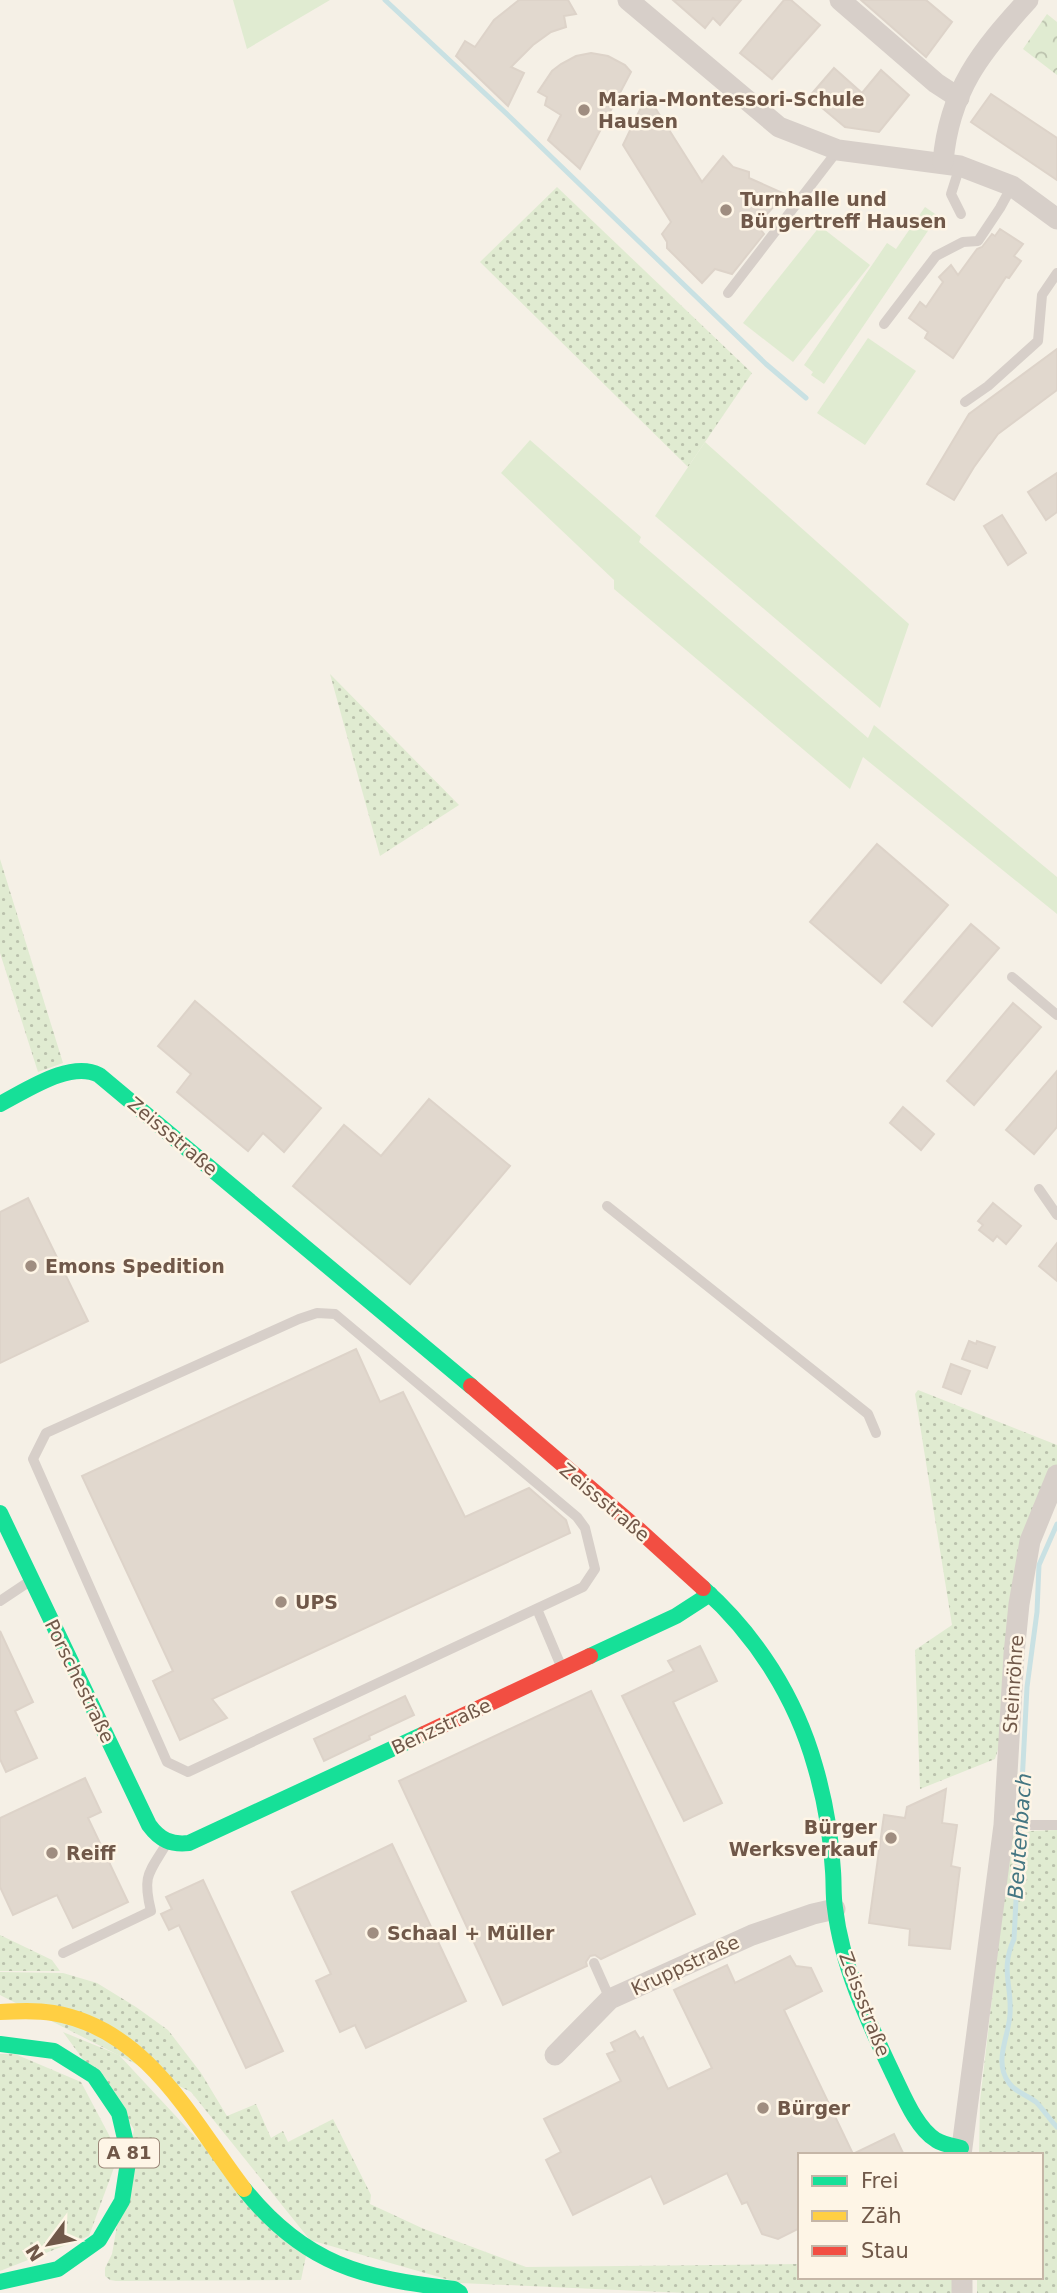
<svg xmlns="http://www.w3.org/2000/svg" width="1057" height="2293" font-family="'DejaVu Sans',sans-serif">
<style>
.grass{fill:url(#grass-dots)}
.park{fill:url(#park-crowns)}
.garden{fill:#e0ebd1}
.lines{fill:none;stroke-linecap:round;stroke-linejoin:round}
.stream{stroke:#c9e1e3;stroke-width:5}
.building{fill:#e1d8ce;stroke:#ddd3c9;stroke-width:2}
.lane{stroke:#d7cfc9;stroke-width:10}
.street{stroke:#d7cfc9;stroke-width:21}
.fast{stroke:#16e098;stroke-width:16}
.slow{stroke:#ffcf43;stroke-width:16}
.jam{stroke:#f24e42;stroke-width:16}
.poi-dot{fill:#9f8d80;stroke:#fef5e6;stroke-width:2.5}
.labels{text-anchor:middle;stroke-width:5;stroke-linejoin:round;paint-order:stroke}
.shield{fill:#fef5e6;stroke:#9b8778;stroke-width:2}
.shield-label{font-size:18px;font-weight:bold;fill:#705849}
.poi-label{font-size:19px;font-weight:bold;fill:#705849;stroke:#fef5e6;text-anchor:start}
.street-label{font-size:19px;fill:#705849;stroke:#fef5e6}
.water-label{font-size:21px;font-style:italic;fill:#447682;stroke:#fef5e6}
</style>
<defs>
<pattern id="grass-dots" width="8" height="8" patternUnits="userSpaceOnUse" patternTransform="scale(1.75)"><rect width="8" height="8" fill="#e0ebd1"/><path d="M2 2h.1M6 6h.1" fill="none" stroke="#bac1ac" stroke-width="1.8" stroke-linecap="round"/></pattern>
<pattern id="park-crowns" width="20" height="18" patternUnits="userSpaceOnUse" patternTransform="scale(1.75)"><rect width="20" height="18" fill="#e0ebd1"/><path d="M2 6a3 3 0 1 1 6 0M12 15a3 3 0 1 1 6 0" fill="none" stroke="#bac1ac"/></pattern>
</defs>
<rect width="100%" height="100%" fill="#f5f0e6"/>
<g class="grass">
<polygon points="557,187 752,373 688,467 480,262"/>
<polygon points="330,674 459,805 380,856"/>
<polygon points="0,859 63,1063 38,1072 0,953"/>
<polygon points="918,1390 1057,1445 1057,1471 1025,1539 1000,1743 995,1759 920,1789 915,1650 952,1625 915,1394"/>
<polygon points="1057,1830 1057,2293 977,2293 977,2277 1041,2277 1041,2155 979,2155 980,2101 1011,1836 1030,1831"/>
<polygon points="0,1935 52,1960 60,1971 0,1971"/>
<polygon points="0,1972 63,1973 97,1983 136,2007 168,2030 201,2073 227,2116 256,2104 271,2138 283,2131 288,2142 333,2119 371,2195 370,2204 424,2229 526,2267 800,2264 800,2277 962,2277 962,2293 686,2293 460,2283 310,2240 191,2092 0,1995"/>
<polygon points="63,2032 119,2055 306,2256 301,2280 116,2281 110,2280 105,2276 105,2268 112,2254 134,2129"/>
<polygon points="0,2054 15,2054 81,2082 119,2154 89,2236 0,2271"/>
</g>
<polygon class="park" points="1047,14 1057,22 1057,75 1023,49"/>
<g class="garden">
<polygon points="233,0 330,0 247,49"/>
<polygon points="925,207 938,216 824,384 811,375 813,372 804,365 887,243 896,249"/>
<polygon points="820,226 870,265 793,362 743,323"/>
<polygon points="868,338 916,371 865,445 817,413"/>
<polygon points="530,440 641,537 639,542 868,738 874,725 1057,877 1057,914 863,757 850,789 614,589 614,580 501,473"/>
<polygon points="705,442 909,624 880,708 655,516"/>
</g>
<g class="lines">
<g class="stream">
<polyline points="385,0 510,117 766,364 806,398"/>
<path d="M1057,1524L1039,1565L1037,1612L1027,1687L1014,1939C1000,1970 1012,1984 1010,2014C1009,2037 993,2061 1009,2083C1015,2092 1027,2095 1036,2102C1044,2110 1049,2119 1057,2127"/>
</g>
</g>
<g class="building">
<polygon points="519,0 568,0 576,14 564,16 566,27 551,32 533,45 511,67 524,73 508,106 456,56 465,41 475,47 494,20"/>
<polygon points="673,0 741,0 720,25 713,18 705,28"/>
<polygon points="784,0 791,0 820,25 772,79 740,53"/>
<polygon points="861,0 926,0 952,22 926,57"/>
<polygon points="591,53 608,56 625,65 631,72 580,169 548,140 561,115 545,105 547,97 538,92 552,71 561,64 576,56"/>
<polygon points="834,68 862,93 881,70 909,95 879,132 845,127 809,97"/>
<polygon points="991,94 1057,138 1057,180 971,122"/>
<polygon points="647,95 702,182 723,156 733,167 749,172 749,178 785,194 757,225 764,234 732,274 715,269 702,283 667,248 667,242 662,234 671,222 623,145"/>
<polygon points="1000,229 1023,244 1014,256 1021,261 1009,278 1006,277 953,358 925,338 928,332 909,318 920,302 926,307 943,282 939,277 951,265 958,275 977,249 982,247 992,234 995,236"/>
<polygon points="1057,349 1057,390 998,434 974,467 954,500 927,484 969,414"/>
<polygon points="1057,473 1057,512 1046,520 1028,492"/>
<polygon points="1002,515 1026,553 1008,565 984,526"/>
<polygon points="877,844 948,905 881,983 810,922"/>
<polygon points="971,924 999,948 932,1026 904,1002"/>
<polygon points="195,1001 321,1108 284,1152 263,1133 248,1151 177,1092 191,1074 158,1046"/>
<polygon points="1013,1003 1041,1027 974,1105 947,1081"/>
<polygon points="1057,1071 1057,1127 1034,1154 1006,1130"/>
<polygon points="429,1099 510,1166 410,1284 293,1186 344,1125 381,1156"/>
<polygon points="903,1107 934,1134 921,1150 890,1123"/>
<polygon points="28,1198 88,1321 0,1363 0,1212"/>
<polygon points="993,1203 1021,1226 1006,1244 997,1236 993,1241 979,1230 983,1225 978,1221"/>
<polygon points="1057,1243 1057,1281 1039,1266"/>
<polygon points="969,1341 976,1344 977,1341 995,1347 987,1368 962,1359"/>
<polygon points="356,1349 380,1402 403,1392 465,1517 529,1488 566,1520 570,1533 212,1699 227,1718 180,1740 153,1681 173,1671 82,1476"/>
<polygon points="951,1364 970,1371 961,1394 943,1387"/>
<polygon points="0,1631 33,1702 15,1711 37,1758 6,1772 0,1759"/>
<polygon points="700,1646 717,1681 673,1702 722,1803 684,1821 622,1696 674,1671 668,1661"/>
<polygon points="591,1691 695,1914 601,1959 595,1955 590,1956 586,1962 587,1966 503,2005 399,1781"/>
<polygon points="405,1696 414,1715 369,1736 370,1739 324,1761 314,1739"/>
<polygon points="85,1778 101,1812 88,1818 128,1902 73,1928 57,1895 13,1915 0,1887 0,1818"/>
<polygon points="946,1789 942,1823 957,1825 951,1866 960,1868 950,1949 909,1945 910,1929 869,1923 884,1815 905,1818 907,1807"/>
<polygon points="392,1844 466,2001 366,2048 355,2025 340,2032 316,1981 331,1974 292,1892"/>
<polygon points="203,1880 283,2051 246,2068 179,1925 169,1930 161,1914 172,1909 166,1897"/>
<polygon points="790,1956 796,1966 811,1968 822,1991 784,2010 853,2154 894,2134 904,2155 800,2155 800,2228 778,2239 762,2234 747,2202 742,2204 727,2173 664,2204 651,2176 573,2215 546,2160 561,2152 544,2119 621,2081 607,2054 615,2051 611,2043 635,2031 640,2039 643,2037 668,2089 712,2068 674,1990 727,1965 735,1983"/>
</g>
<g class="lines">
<g class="lane">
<polyline points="960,166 951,194 961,214"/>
<polyline points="728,293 838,150"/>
<polyline points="884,324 936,256 963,242 978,241 1000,208 1012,186"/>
<polyline points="965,402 988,386 1038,341 1042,295 1057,273"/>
<polyline points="1012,977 1057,1015"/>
<polyline points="1039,1189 1057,1215"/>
<polyline points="607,1206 868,1414 876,1433"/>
<polygon points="317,1313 335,1314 577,1517 585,1528 595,1569 583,1587 188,1772 167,1762 33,1459 46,1433 299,1319"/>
<polyline points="0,1601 30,1581"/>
<polyline points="537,1609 561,1666"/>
<polyline points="1004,1825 1057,1825"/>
<path d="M63,1953L151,1911C142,1875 149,1873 167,1843"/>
<polyline points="594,1963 610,1999"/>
</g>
<g class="street">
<polyline points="628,0 779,127 838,150 960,166 1012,186 1057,219"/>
<polyline points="840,0 936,83 959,98"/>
<path d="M943,162C949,91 981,51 1028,0"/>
<polyline points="555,2055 610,1999 752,1935 813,1914 835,1909"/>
<polyline points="961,2155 1004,1825 1014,1654 1019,1604 1030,1541 1057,1475"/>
<polyline points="962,2277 962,2293"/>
</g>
<g class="fast">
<path d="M0,1104C26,1091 70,1060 99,1075L471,1386"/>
<path d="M0,1513L149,1825C160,1840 171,1845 189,1843L424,1734"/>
<path d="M703,1588C756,1635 796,1698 815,1766C825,1800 831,1836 833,1871C834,1883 833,1896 835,1908C842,1967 868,2021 893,2074C903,2094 916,2128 936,2140C942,2144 953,2146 961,2148"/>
<polyline points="590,1656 676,1616 710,1594"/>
<polyline points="0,2044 54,2051 94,2076 119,2113 129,2156 122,2201 99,2240 58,2269 0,2282"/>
<path d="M244,2189C305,2265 362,2278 454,2289L460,2293"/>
</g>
<path class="slow" d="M0,2012C18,2011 36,2010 53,2013C148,2029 192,2121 244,2189"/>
<g class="jam">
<polyline points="471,1386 638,1529 703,1588"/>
<polyline points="424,1734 590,1656"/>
</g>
</g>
<g class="poi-dot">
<circle cx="584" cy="110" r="7"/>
<circle cx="726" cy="210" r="7"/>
<circle cx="31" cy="1266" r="7"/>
<circle cx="281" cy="1602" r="7"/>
<circle cx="891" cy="1838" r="7"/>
<circle cx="52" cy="1853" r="7"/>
<circle cx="373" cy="1933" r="7"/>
<circle cx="763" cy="2108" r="7"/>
</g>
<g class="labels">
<rect class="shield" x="99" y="2138.5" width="60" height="29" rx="5"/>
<g class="shield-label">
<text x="129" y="2159">A 81</text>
</g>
<g class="poi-label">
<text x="598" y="106">Maria-Montessori-Schule<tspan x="598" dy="22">Hausen</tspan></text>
<text x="740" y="206">Turnhalle und<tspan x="740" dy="22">Bürgertreff Hausen</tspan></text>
<text x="45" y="1273">Emons Spedition</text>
<text x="295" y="1609">UPS</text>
<text x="877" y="1834" text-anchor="end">Bürger<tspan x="877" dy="22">Werksverkauf</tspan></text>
<text x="66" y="1860">Reiff</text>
<text x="387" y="1940">Schaal + Müller</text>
<text x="777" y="2115">Bürger</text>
</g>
<g class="street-label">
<text transform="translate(173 1136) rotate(40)" y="7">Zeissstraße</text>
<text transform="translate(605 1502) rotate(40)" y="7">Zeissstraße</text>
<text transform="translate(80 1681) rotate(64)" y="7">Porschestraße</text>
<text transform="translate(1013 1684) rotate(-86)" y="7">Steinröhre</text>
<text transform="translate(441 1726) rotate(-25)" y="7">Benzstraße</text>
<text transform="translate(685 1965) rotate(-25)" y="7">Kruppstraße</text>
<text transform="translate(865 2004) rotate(69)" y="7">Zeissstraße</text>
</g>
<g class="water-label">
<text transform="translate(1020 1836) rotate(-86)" y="7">Beutenbach</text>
</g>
</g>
<rect x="798" y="2153" width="245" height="126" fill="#fef5e6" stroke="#c5b6a7" stroke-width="2"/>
<rect x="812" y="2176" width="35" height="10" fill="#16e098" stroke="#c5b6a7" stroke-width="2"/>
<text x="861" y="2188" font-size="21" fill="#705849">Frei</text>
<rect x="812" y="2211" width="35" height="10" fill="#ffcf43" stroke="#c5b6a7" stroke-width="2"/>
<text x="861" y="2223" font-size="21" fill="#705849">Zäh</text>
<rect x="812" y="2246" width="35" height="10" fill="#f24e42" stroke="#c5b6a7" stroke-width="2"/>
<text x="861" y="2258" font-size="21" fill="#705849">Stau</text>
<g transform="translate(49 2244) rotate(238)" stroke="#fef5e6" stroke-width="5" paint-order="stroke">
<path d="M0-5L12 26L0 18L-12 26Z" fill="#705849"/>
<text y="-10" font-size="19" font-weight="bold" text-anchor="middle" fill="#705849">N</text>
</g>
</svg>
